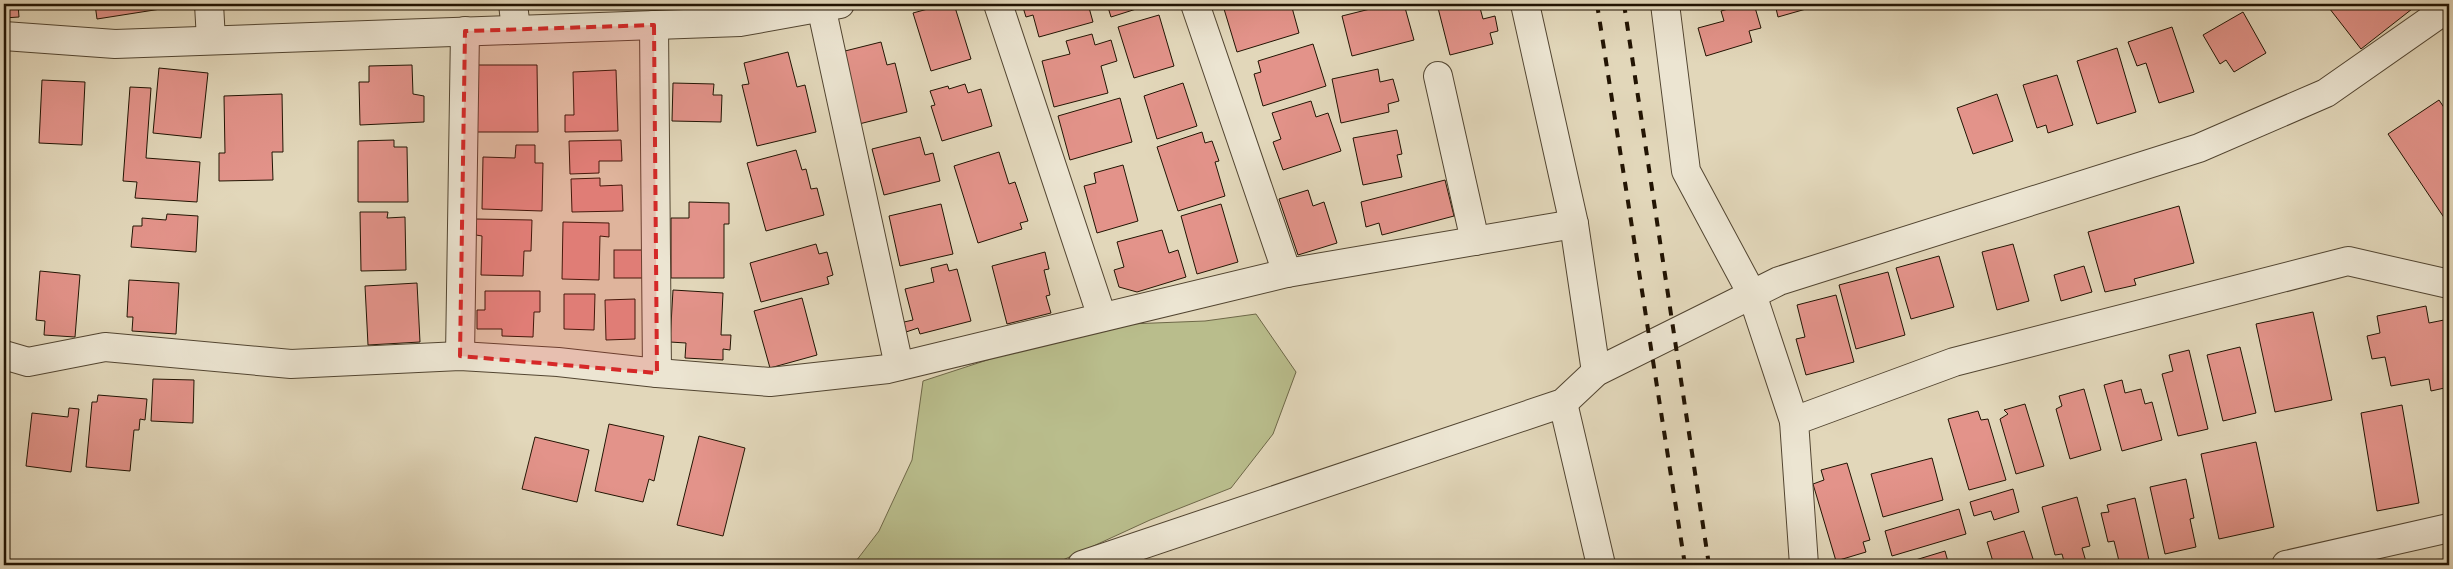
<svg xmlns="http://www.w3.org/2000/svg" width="2453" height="569" font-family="'IM FELL DW Pica',serif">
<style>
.green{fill:#b9bd8c;stroke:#6e6848}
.building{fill:#e3938a;stroke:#221403}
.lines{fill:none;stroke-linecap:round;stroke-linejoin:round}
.street-casing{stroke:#524531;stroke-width:30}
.street{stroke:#ece5d2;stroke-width:28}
.rail{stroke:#221403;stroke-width:4;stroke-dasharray:9 9;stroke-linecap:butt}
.marked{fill:#d62828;fill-opacity:0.2;stroke:#d62828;stroke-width:4;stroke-dasharray:10 6;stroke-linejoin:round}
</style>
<rect width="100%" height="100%" fill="#e2d7ba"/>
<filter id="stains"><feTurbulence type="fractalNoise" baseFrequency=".004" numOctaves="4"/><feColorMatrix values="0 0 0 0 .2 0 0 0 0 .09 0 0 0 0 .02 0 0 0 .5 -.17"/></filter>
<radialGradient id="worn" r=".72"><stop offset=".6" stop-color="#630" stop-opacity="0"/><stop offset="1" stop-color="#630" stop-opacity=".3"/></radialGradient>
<polygon class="green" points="1256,314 1296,372 1273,434 1231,488 1150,520 1052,565 853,565 879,531 912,460 923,381 1021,349 1129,324 1205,321"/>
<g class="building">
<polygon points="4,4 18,4 19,17 4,18"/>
<polygon points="95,4 167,4 167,8 97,19"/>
<polygon points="946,4 954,4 971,59 931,71 913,13"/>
<polygon points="1022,4 1088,4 1093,22 1039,37 1033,15 1026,17"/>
<polygon points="1107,4 1152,4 1111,17"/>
<polygon points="1240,4 1291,4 1299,33 1237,52 1224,9"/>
<polygon points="1390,4 1404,4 1414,40 1352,56 1342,16"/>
<polygon points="1437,4 1479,4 1483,19 1495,16 1498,31 1490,33 1493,44 1450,55"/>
<polygon points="1746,4 1754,4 1761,28 1749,31 1752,42 1706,56 1698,28 1724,21 1721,11"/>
<polygon points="1775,4 1819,4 1820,5 1778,17"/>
<polygon points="2326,4 2408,4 2412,9 2361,49"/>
<polygon points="2243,12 2266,53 2234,72 2226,60 2220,64 2203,35"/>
<polygon points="1159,15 1174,66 1134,78 1118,27"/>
<polygon points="2172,27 2194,92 2159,103 2146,63 2137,66 2128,42"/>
<polygon points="1092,34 1095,45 1111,40 1117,61 1101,66 1108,93 1054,107 1042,61 1070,54 1066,41"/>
<polygon points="881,42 887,65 895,63 907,112 855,125 837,53"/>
<polygon points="1313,44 1326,86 1263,106 1254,74 1261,72 1258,61"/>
<polygon points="2117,48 2136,112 2097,124 2077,61"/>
<polygon points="788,52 797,87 805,85 816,132 757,146 742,85 749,84 744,63"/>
<polygon points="412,65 413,94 424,96 424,122 360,125 359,82 369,82 369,66"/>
<polygon points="477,65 537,65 538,132 477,132"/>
<polygon points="159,68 208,73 201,138 153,133"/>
<polygon points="1378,69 1380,82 1393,79 1399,101 1388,104 1389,112 1341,123 1332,79"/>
<polygon points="616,70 618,131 565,132 565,115 574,115 573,72"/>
<polygon points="2057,75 2073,125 2048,133 2046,125 2037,128 2023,85"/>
<polygon points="42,80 85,82 82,145 39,143"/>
<polygon points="673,83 714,84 713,95 722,95 721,122 672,121"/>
<polygon points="1183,83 1197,126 1157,139 1144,96"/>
<polygon points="965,84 968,93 981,89 992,126 942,141 931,106 935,105 930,91 948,86 949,89"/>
<polygon points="130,87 151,88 146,158 200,162 197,202 135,198 137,182 123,181"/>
<polygon points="282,94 283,152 272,152 273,180 219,181 219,153 225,153 224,96"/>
<polygon points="1997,94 2013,141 1973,154 1957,108"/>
<polygon points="1120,98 1132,142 1070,160 1058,116"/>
<polygon points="2439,100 2449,115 2449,225 2388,134"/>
<polygon points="1311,101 1316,117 1328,113 1341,151 1283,170 1273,142 1281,139 1272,113"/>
<polygon points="1397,130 1402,154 1397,155 1402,177 1363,185 1353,138"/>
<polygon points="1202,132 1205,143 1212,141 1219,161 1215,162 1225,196 1178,211 1157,147"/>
<polygon points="920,137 925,155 933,153 940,181 884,195 872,149"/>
<polygon points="394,140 394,147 407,147 408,202 358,202 358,141"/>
<polygon points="621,140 622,161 599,161 599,173 570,174 569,141"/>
<polygon points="516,145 535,145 535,163 543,163 542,211 482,209 483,157 515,158"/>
<polygon points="796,150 802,170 806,169 811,189 817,188 824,215 766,231 747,163"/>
<polygon points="999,152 1009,184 1015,182 1028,221 1020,223 1022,229 978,243 954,166"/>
<polygon points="1123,165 1138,221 1097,233 1084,186 1096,183 1094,173"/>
<polygon points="600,178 600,186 622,185 623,211 572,212 571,179"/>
<polygon points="1445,180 1454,216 1382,235 1379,223 1366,227 1361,202"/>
<polygon points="1308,190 1313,206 1324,202 1337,243 1298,255 1279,199"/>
<polygon points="689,202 729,203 729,224 724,224 724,278 671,278 671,218 689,218"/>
<polygon points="941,204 953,254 900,266 889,216"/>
<polygon points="1221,204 1238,262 1197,274 1181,216"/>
<polygon points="2179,206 2194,263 2134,279 2136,285 2105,292 2088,232"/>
<polygon points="360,212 388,212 387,218 405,217 406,270 361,271"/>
<polygon points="167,214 198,216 196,252 131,247 133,226 142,226 142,218 166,220"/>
<polygon points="476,219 532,220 531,251 524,251 523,276 481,275 482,236 476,235"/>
<polygon points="563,222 609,223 609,237 600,236 599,280 562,279"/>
<polygon points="1162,230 1169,253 1178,250 1186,277 1137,292 1119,287 1114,270 1124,267 1117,242"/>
<polygon points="816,244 819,254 827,252 833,275 827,277 829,284 761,302 750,263"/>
<polygon points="2013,244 2029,301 1997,310 1982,252"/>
<rect x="614" y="250" width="30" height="28"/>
<polygon points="1045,252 1049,269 1044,270 1050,295 1046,296 1051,313 1007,324 992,266"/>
<polygon points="1939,256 1954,307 1911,319 1896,268"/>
<polygon points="947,264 949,271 957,269 971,321 920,334 918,328 906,332 904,322 913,320 905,289 934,282 931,268"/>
<polygon points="2084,266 2092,292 2061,301 2054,275"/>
<polygon points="40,271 80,275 75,337 44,335 45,321 36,320"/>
<polygon points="1888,272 1905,335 1856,349 1839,285"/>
<polygon points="129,280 179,283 176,334 132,331 133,317 127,317"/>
<polygon points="417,283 420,342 368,345 365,286"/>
<polygon points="673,290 723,293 721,335 731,335 730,350 723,349 723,360 685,358 686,343 670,342"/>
<polygon points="485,291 540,291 540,312 534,312 533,337 502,336 502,329 477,329 477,310 485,310"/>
<polygon points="564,294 595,294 594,330 564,329"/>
<polygon points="1836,295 1854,362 1806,375 1796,339 1805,337 1797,305"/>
<polygon points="802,298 817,355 770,368 754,311"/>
<polygon points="635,299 635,339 606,340 605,300"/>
<polygon points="2426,306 2429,323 2449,319 2449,387 2431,391 2429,379 2391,386 2385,357 2372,359 2367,336 2380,333 2377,316"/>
<polygon points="2313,312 2332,400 2275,412 2256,324"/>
<polygon points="2240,347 2256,413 2223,421 2207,355"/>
<polygon points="2189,350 2208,429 2178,436 2162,374 2173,371 2169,355"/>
<polygon points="153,379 194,380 193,423 151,421"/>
<polygon points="2122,380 2125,393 2141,389 2145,404 2152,402 2162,440 2122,451 2104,385"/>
<polygon points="2084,389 2101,450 2070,459 2056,409 2062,406 2059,396"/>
<polygon points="98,395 147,399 145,420 140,419 139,430 134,430 130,471 86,467 92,402 97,402"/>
<polygon points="2025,404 2044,466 2016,474 2000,419 2008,414 2004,410"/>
<polygon points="2402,405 2419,503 2377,511 2361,413"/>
<polygon points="69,408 79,409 71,472 26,466 32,413 68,417"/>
<polygon points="1978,411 1981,420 1988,419 2006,480 1969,490 1948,419"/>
<polygon points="609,424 664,436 654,481 649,479 643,502 595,491"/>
<polygon points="699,436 745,448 723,536 677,525"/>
<polygon points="535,437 589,450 577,502 522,489"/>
<polygon points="2256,442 2274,527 2219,539 2201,454"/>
<polygon points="1932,458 1943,500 1883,517 1871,474"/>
<polygon points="1847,463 1870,540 1863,542 1866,552 1836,561 1813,484 1824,480 1821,470"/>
<polygon points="2186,479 2194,518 2190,519 2196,547 2165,554 2150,487"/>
<polygon points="2013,489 2019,512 1994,520 1991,511 1974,516 1970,502"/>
<polygon points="2077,497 2090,546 2082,548 2087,565 2065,565 2062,554 2055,555 2042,507"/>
<polygon points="2135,498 2149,560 2120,565 2114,541 2108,542 2101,513 2109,512 2107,505"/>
<polygon points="1959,509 1966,534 1892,556 1885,531"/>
<polygon points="2024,531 2035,565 1994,565 1987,542"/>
<polygon points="1945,551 1949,565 1899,565"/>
</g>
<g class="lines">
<g class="street-casing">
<g id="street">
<polyline points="209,4 211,40"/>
<polyline points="513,4 516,29"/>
<polyline points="998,4 1102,317"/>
<polyline points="1195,4 1287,273"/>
<polyline points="1525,4 1574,224 1596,372"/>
<polyline points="1665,4 1686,171 1752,294 1794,421"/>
<polyline points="821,6 899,366"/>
<polyline points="654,25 657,373"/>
<polyline points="4,36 115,44 740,22 840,4"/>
<polyline points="1438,76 1475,241"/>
<polyline points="4,355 28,362 105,347 291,364 460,356 558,362 657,373 770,382 888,369 1287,273 1574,224"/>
<polyline points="460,356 465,31"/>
<polyline points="1563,403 1601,565"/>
<polyline points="1082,565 1563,403 1596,372 1779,281 2199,148 2326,93 2449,7"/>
<polyline points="1804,565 1794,421 1954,362 2348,261 2449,284"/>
<polyline points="2286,565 2449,528"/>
</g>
</g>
<use href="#street" class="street"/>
<g class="rail">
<polyline points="1597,4 1685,565"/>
<polyline points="1624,4 1709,565"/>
</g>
</g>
<path class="marked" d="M654,25L657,373L460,356L465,31Z"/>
<rect width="2453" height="569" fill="none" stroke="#e2d7ba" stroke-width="20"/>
<rect x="5" y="5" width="2443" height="559" fill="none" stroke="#221403" stroke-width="2.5"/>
<rect x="10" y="10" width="2433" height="549" fill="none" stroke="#221403"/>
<rect width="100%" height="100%" filter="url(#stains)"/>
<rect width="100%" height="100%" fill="url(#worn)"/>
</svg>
